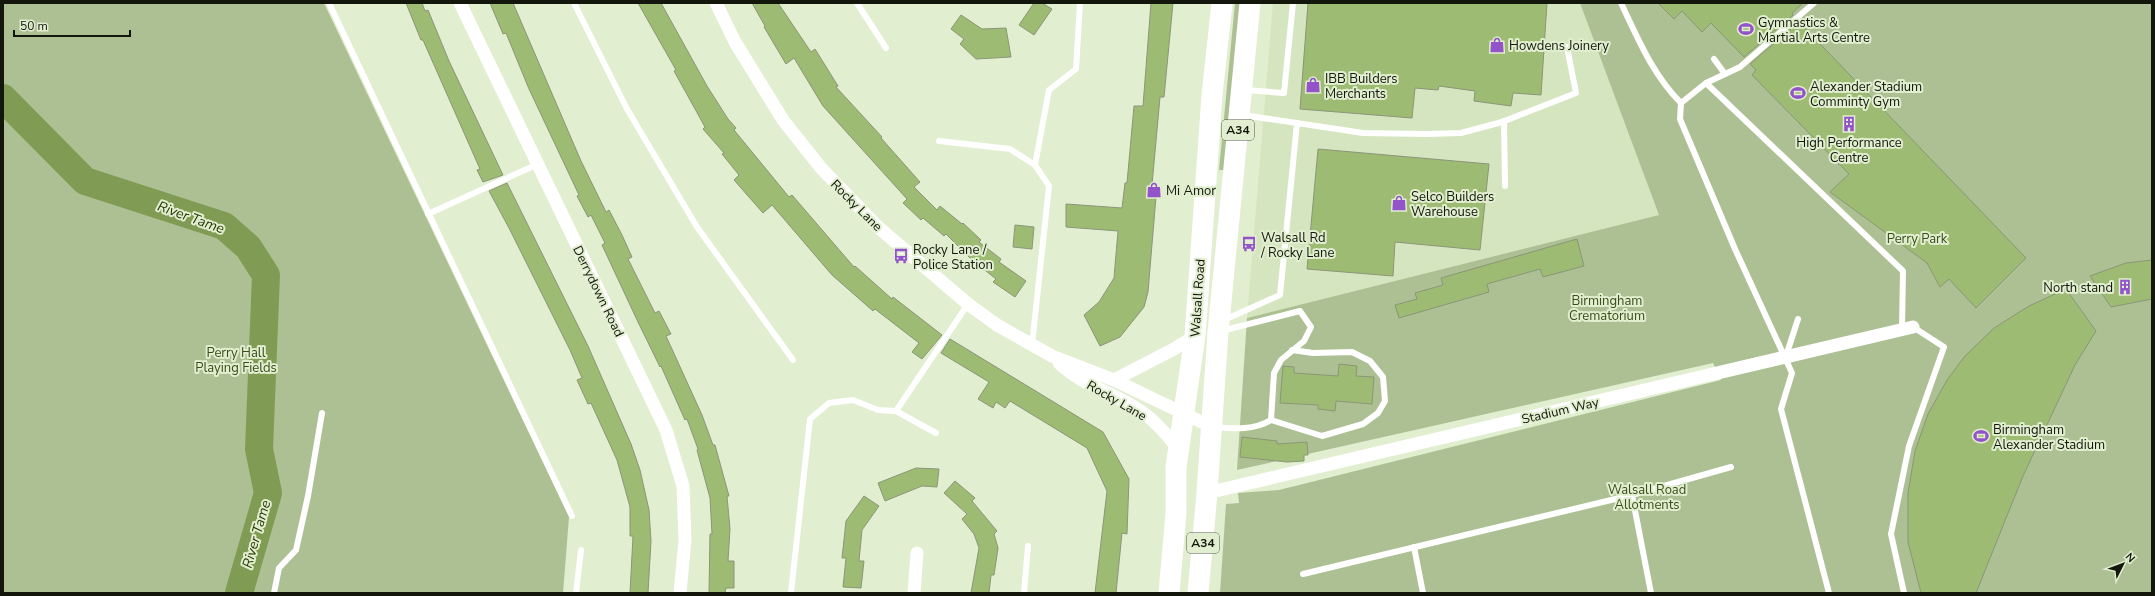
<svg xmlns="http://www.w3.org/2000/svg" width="2155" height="596" font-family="'Nunito Sans',sans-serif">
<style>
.built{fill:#d5e5bf}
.green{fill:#adc093}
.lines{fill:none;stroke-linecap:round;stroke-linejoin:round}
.river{stroke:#809b54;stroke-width:28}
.building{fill:#9ebb73;stroke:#8a9679}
.service{stroke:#fff;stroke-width:6}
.minor{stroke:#fff;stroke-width:13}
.trunk{stroke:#fff;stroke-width:21}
.labels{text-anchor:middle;stroke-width:4;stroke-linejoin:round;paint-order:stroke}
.shield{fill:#e1eecf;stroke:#505746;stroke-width:1}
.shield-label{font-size:12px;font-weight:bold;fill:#12160b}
.poi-label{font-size:13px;fill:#12160b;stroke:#e1eecf;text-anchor:start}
.street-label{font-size:13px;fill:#12160b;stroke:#e1eecf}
.park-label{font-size:13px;fill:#3a4d19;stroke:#e1eecf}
.water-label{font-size:14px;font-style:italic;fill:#273801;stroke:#e1eecf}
</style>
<rect width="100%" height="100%" fill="#e1eecf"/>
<polygon class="built" points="1273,3 1580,3 1660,215 1247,318"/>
<g class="green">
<polygon points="3,3 324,3 569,517 563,593 3,593"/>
<polygon points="1235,3 1242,3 1227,170 1219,170"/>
<polygon points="1580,3 2152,3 2152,593 1220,593 1226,504 1239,503 1238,493 1279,490 1721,380 1713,363 1237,470 1247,318 1659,215"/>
</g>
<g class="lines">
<polyline class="river" points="3,98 85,181 224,226 248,247 266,275 259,449 268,493 239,593"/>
</g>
<g class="building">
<polygon points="406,3 422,3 425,11 428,10 449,61 503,175 483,182 477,170 480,169 423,40 421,40"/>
<polygon points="490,3 513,3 581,161 606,212 609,210 622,235 632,257 628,259 655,313 659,311 671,334 666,336 702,415 713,445 715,445 729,496 727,496 730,529 728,561 734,561 734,588 726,588 725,593 709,593 710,534 712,534 710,498 697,450 698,449 687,419 685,420 661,366 660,367 638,322 602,245 605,243 591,215 588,217 577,196 579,195 529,89 506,33 503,34"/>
<polygon points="638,3 661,3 707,86 728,119 736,128 734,130 789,197 792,195 854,267 855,266 892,299 893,297 942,335 922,359 912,352 919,343 875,309 873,311 832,275 772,205 763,213 734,180 739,175 722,154 724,153 703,129 705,127 674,71 676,70"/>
<polygon points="752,3 778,3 811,52 815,49 838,86 836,87 882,137 881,138 920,182 914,187 937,210 940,206 962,224 963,223 981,240 979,242 1001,259 999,262 1026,281 1015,297 993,282 996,279 971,259 946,234 944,236 923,218 921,220 903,203 907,199 823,106 794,58 786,64 764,27 765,26"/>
<polygon points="1034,3 1042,3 1052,9 1034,35 1019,25"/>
<polygon points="1151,3 1173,3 1164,97 1160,97 1152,185 1157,185 1148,292 1144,307 1120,337 1100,346 1084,315 1099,302 1114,278 1118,231 1066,227 1066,204 1122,208 1125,183 1127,183 1134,106 1143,106"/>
<polygon points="1308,3 1547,3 1541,95 1513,93 1511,106 1474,101 1475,91 1439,86 1438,90 1415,88 1412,118 1300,109"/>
<polygon points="1658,3 1803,3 1792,13 1793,15 1744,57 1711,23 1702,32 1682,11 1674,19"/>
<polygon points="961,15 982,29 1006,28 1011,57 976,59 960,44 964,39 951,29"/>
<polygon points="1799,22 2026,258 1976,308 1949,279 1940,287 1927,263 1830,192 1849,174 1752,75 1756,70 1750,64"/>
<polygon points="1318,149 1489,164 1480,250 1395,242 1393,276 1307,269"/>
<polygon points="507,183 588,346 631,444 640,470 649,510 651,541 648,593 630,593 633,536 630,536 630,507 617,460 591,403 588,404 577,380 582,378 570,350 509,228 489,191"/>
<polygon points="1015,225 1034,227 1032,249 1013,247"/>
<polygon points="1577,239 1584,266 1543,277 1540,269 1487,284 1489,292 1399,318 1395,305 1417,299 1415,293 1443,285 1441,278"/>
<polygon points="2152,260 2152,299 2111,307 2090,276 2126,263"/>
<polygon points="2066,289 2096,331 2075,365 2023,476 1976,593 1921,593 1908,542 1908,493 1915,451 1928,414 1947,380 1965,356 1994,328 2029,306"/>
<polygon points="950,339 1103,432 1129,479 1127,534 1122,533 1116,593 1095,593 1107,491 1087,448 1010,401 1005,408 996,402 993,408 978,399 989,382 941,353"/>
<polygon points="1339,364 1357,366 1356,376 1374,377 1372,404 1336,401 1335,411 1318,409 1318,405 1280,403 1283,366 1294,367 1294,373 1338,376"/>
<polygon points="1242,437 1277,441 1277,444 1307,442 1308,455 1304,455 1304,461 1287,462 1240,457"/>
<polygon points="916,468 939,469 937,487 922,486 885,501 878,483"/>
<polygon points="955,481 975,498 972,501 997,531 994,534 998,548 994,575 991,575 989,593 971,593 979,548 974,534 962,519 967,514 944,493"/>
<polygon points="864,496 879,506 862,530 859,561 864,561 861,588 843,587 846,558 842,558 846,521"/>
</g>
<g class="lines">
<g class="service">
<polyline points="329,3 572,516"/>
<polyline points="574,3 627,109 697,227 793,360"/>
<polyline points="857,3 886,48"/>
<path d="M1621,3C1638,39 1653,75 1681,103"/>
<polyline points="1714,59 1725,74"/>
<polyline points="1706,83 1740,67 1814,3"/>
<polyline points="1245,90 1284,93 1293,3"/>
<polyline points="1243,115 1363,133 1426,134 1461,133 1502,122 1576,93 1567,47"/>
<polyline points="1504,121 1505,186"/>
<polyline points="939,141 1010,149 1035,165 1049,186 1032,345"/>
<polyline points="1035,165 1049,90 1076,69 1080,3"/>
<polyline points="428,214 538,164"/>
<polyline points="1224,320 1280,295 1297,123"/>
<polyline points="1786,356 1798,319"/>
<polyline points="1271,420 1322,436 1363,424 1378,413 1385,401 1383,377 1370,361 1352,352 1313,353 1292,350"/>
<path d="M1215,427C1235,429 1254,430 1271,420L1274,373L1281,360L1304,341L1311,327L1300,311L1221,331"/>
<polyline points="936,433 896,411 968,304"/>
<polyline points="1632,495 1731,467"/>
<polyline points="1414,547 1423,593"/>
<polyline points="1303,574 1632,495 1651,593"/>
<polyline points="274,593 279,568 296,550 308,496 322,413"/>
<polyline points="576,593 581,550"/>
<polyline points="791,593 810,419 829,403 853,400 878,410 896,411"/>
<polyline points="1024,593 1028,546"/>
<polyline points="1829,593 1781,409 1792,373 1735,249 1680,119 1681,103 1706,83 1903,271 1902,329"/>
<polyline points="1904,593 1891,534 1909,446 1944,347 1913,327"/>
</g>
<g class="minor">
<polyline points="460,3 666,430 683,486 685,540 680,593"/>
<polyline points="716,3 735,42 783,120 821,168 878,227 968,304 997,325 1052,356 1114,380 1212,427"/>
<path d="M1059,363C1080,384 1111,392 1136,408C1153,418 1166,433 1178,449"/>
<polyline points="1114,380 1174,349 1195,336"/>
<polyline points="1207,493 1913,327"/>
<polyline points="914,593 917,553"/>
</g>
<g class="trunk">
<polyline points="1169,593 1176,513 1176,467 1195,336 1212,95 1222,3"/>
<polyline points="1198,593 1207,493 1218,332 1250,3"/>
</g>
</g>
<defs>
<g id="stadium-bare" transform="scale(1.2)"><path d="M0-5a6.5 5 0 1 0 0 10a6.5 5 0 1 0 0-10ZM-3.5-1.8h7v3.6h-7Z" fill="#9354ca" stroke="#e1eecf" stroke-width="2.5" paint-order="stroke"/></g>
<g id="shop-bare" transform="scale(1.2)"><path d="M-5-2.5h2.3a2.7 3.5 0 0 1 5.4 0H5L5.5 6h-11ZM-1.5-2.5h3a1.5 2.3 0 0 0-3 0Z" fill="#9354ca" stroke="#e1eecf" stroke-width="2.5" paint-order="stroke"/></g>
<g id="building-bare" transform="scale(1.2)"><path d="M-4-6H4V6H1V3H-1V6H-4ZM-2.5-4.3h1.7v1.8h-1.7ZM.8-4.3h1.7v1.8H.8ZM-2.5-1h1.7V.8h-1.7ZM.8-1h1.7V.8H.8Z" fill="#9354ca" stroke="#e1eecf" stroke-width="2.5" paint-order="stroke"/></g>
<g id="bus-bare" transform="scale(1.2)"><path d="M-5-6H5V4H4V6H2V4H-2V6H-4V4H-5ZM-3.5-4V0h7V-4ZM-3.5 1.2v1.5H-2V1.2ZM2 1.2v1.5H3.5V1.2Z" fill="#9354ca" stroke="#e1eecf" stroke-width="2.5" paint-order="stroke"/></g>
</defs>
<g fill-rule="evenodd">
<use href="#stadium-bare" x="1746" y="29"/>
<use href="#shop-bare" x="1497" y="45"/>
<use href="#shop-bare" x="1313" y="85"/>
<use href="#stadium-bare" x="1798" y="93"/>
<use href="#building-bare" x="1849" y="124"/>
<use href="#shop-bare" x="1154" y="190"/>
<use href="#shop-bare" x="1399" y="203"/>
<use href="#bus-bare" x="1249" y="244"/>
<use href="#bus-bare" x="901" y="256"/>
<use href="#building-bare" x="2125" y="287"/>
<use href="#stadium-bare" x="1981" y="436"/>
</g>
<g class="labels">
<g class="shield">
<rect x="1222" y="120" width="32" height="20" rx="3"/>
<rect x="1187" y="533" width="32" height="20" rx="3"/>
</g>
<g class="shield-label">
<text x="1238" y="134">A34</text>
<text x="1203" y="547">A34</text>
</g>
<g class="poi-label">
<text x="1758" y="27">Gymnastics &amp;<tspan x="1758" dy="15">Martial Arts Centre</tspan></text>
<text x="1509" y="50">Howdens Joinery</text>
<text x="1325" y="83">IBB Builders<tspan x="1325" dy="15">Merchants</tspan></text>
<text x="1810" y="91">Alexander Stadium<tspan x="1810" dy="15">Comminty Gym</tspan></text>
<text x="1849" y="147" text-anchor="middle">High Performance<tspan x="1849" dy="15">Centre</tspan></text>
<text x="1166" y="195">Mi Amor</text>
<text x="1411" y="201">Selco Builders<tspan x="1411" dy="15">Warehouse</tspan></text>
<text x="1261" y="242">Walsall Rd<tspan x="1261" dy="15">/ Rocky Lane</tspan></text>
<text x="913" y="254">Rocky Lane /<tspan x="913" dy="15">Police Station</tspan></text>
<text x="2113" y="292" text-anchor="end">North stand</text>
<text x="1993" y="434">Birmingham<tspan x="1993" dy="15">Alexander Stadium</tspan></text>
</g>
<g class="street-label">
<text transform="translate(857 205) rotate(45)" y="5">Rocky Lane</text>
<text transform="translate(599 291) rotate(64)" y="5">Derrydown Road</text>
<text transform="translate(1197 298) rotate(-86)" y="5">Walsall Road</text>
<text transform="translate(1117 400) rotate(30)" y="5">Rocky Lane</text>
<text transform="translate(1560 410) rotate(-13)" y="5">Stadium Way</text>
</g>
<g class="park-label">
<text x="1917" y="243">Perry Park</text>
<text x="1607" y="305">Birmingham<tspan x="1607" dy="15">Crematorium</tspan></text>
<text x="236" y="357">Perry Hall<tspan x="236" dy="15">Playing Fields</tspan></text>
<text x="1647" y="494">Walsall Road<tspan x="1647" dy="15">Allotments</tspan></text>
</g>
<g class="water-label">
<text transform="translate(191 217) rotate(20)" y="5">River Tame</text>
<text transform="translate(256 534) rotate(-74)" y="5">River Tame</text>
</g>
</g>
<rect width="2155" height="596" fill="none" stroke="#12160b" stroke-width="8"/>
<g transform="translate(2123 564) rotate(48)" stroke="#e1eecf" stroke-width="3" paint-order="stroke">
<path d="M0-3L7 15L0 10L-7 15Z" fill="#12160b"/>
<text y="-6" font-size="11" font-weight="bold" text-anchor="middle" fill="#12160b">N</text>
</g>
<path d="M14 30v6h116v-6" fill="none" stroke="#12160b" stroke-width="2"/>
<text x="20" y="30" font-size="12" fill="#12160b" stroke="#e1eecf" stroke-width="3" paint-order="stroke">50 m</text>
</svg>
